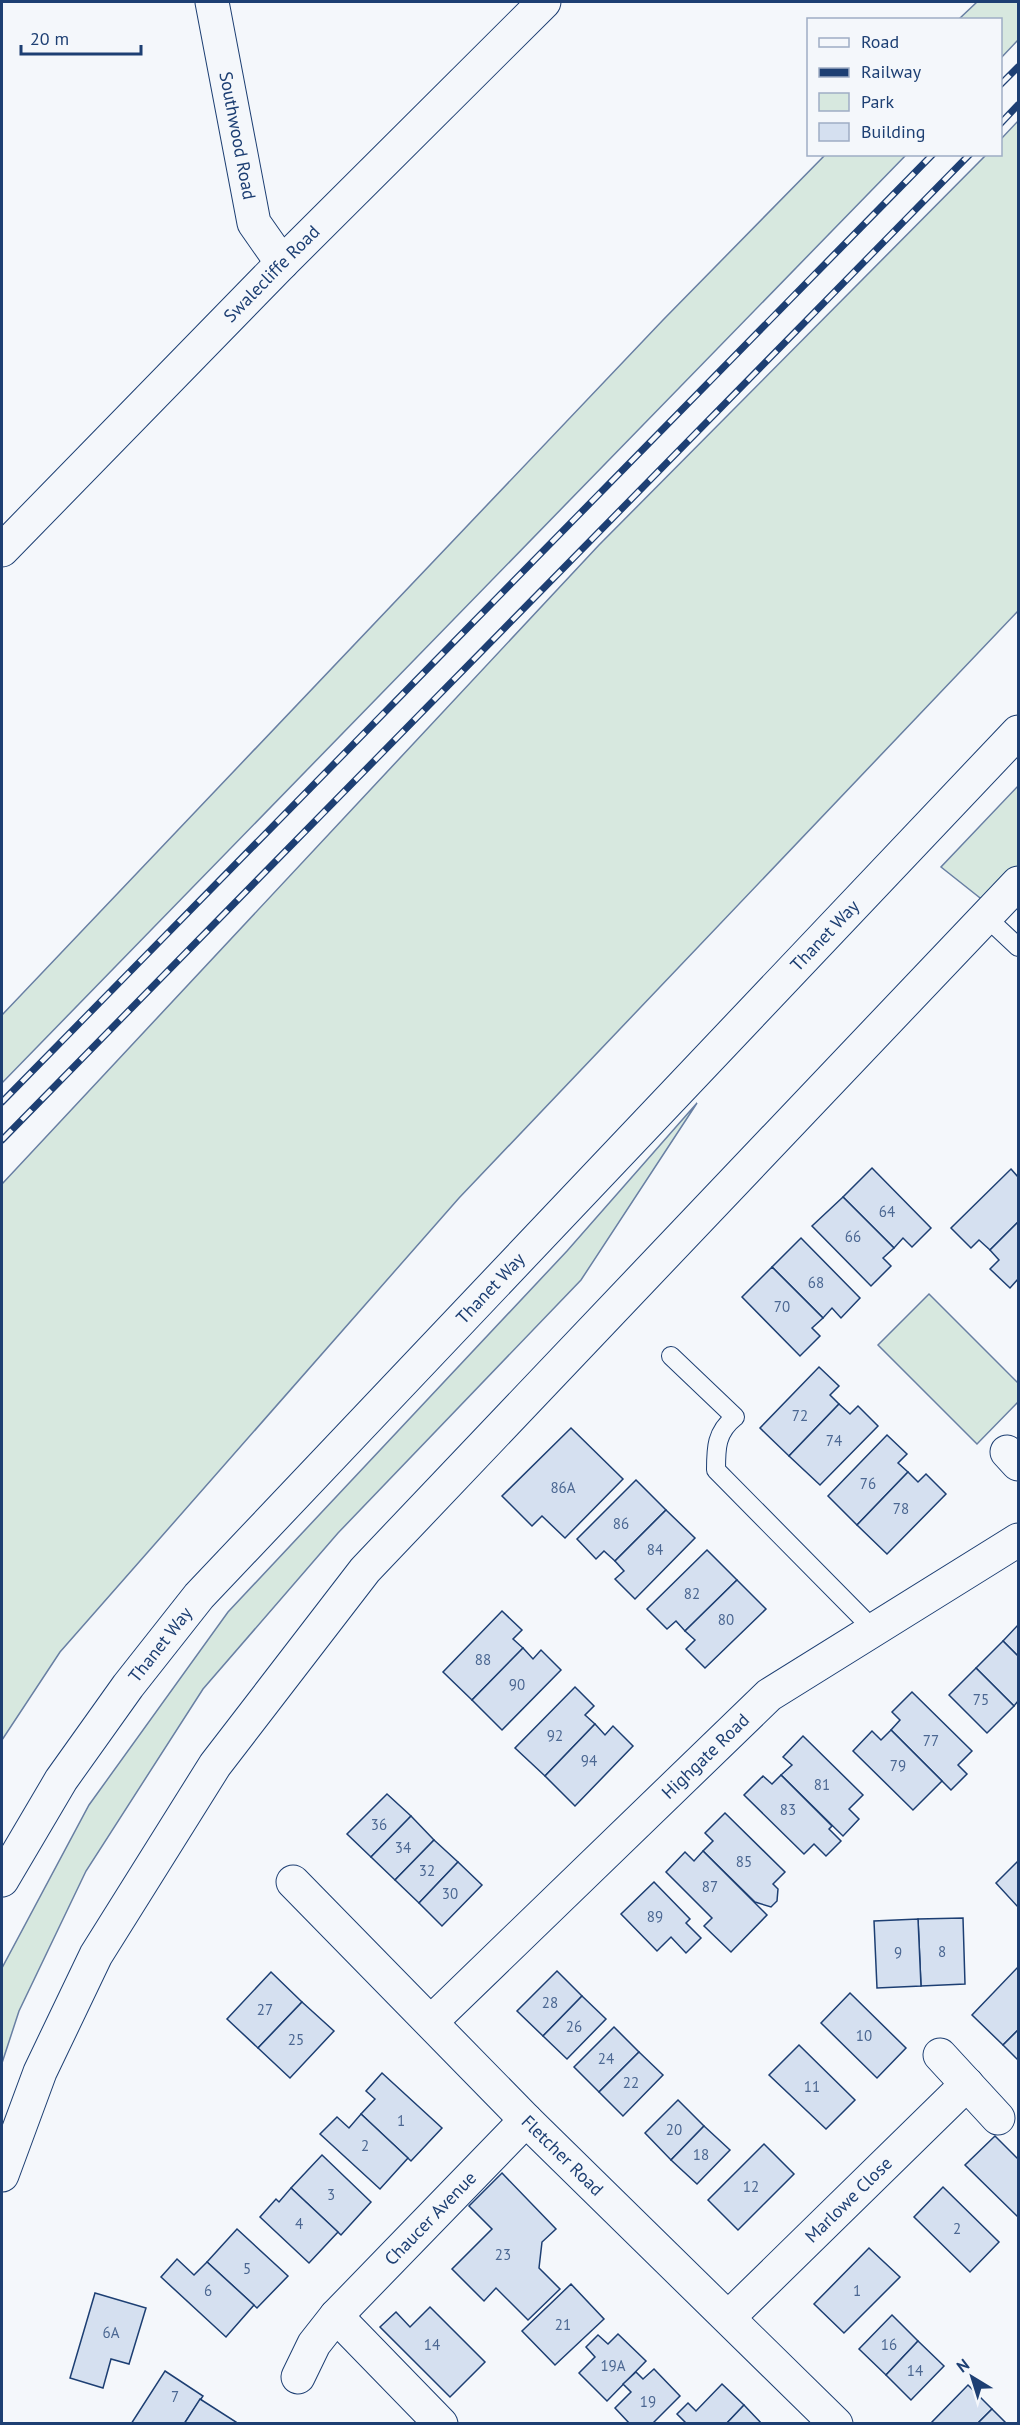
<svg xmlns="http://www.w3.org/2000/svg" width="1020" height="2425" font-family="'PT Sans',sans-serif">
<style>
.green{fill:#d7e8df;stroke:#687fa3;stroke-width:1.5}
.building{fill:#d5e0f0;stroke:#1d3f73;stroke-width:1.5}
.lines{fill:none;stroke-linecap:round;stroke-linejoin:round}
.lane-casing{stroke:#1d3f73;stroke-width:20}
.street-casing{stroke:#1d3f73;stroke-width:35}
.primary-casing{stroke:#1d3f73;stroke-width:35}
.lane{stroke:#f4f7fb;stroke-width:18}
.street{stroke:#f4f7fb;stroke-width:33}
.primary{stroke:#f4f7fb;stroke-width:33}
.rail-casing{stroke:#1d3f73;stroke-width:7}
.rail{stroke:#f4f7fb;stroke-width:4.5;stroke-dasharray:14;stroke-linecap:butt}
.labels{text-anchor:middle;stroke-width:4.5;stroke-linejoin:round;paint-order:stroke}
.number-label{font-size:15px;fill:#4b6792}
.street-label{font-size:18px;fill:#1d3f73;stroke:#f4f7fb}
</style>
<rect width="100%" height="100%" fill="#f4f7fb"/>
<g class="green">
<polygon points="977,2 1018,2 1018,40 1001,58 1000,20 959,19"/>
<polygon points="1018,121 1018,611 459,1198 60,1652 2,1740 2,1184 599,545 986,155 1000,154 1001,139"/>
<polygon points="826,154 906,155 2,1083 2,1015 663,320"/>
<polygon points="1018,786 1018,874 989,905 941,867"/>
<polygon points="697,1103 581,1280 338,1533 203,1689 86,1871 19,2011 2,2063 2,1968 89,1805 228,1612 567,1251"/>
<polygon points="929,1294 1018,1383 1018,1402 977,1444 878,1345"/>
</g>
<g class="building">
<polygon points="872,1168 931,1228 912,1247 903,1238 894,1248 843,1197"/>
<polygon points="1011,1169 1018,1177 1018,1222 990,1250 979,1240 971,1248 951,1228"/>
<polygon points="843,1197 894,1248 883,1258 891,1266 871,1286 812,1226"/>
<polygon points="1018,1222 1018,1279 1010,1288 990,1269 999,1260 990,1250"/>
<polygon points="801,1238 860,1298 841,1318 832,1308 823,1318 772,1267"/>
<polygon points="772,1267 823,1318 812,1328 820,1336 800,1356 742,1297"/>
<polygon points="819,1367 839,1386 830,1395 839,1404 789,1456 760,1428"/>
<polygon points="839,1404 850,1414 858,1406 878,1426 820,1485 789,1456"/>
<polygon points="571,1428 623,1479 565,1538 542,1516 532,1526 502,1496"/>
<polygon points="887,1435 907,1454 898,1463 908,1472 857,1525 828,1496"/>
<polygon points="908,1472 918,1482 926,1474 946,1494 887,1554 857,1525"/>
<polygon points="636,1480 666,1510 615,1561 604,1551 596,1559 577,1539"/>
<polygon points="666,1510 695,1538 635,1599 615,1579 624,1571 615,1561"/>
<polygon points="707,1550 737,1580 685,1631 676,1621 667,1629 647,1609"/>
<polygon points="737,1580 766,1609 705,1668 686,1649 695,1640 685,1631"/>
<polygon points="502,1611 522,1630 513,1639 523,1648 472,1700 443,1672"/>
<polygon points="1018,1625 1018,1656 1003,1641"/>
<polygon points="1003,1641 1018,1656 1018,1701 1014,1706 976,1668"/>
<polygon points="523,1648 533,1659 541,1650 561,1670 502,1730 472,1700"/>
<polygon points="976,1668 1014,1706 987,1733 949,1695"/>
<polygon points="575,1687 594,1706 585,1715 595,1724 545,1776 515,1748"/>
<polygon points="912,1692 972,1751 958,1765 967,1774 951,1790 891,1730 900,1720 892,1712"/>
<polygon points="595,1724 605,1735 613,1726 633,1746 575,1806 545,1776"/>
<polygon points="891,1730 942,1781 913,1810 853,1751 872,1731 881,1740"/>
<polygon points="803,1736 863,1795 849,1809 859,1819 843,1836 781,1775 792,1765 783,1757"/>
<polygon points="781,1775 832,1826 829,1829 841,1841 826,1856 814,1844 804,1854 744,1795 763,1776 772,1784"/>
<polygon points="387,1794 411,1816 371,1857 347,1834"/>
<polygon points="725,1813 785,1872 773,1884 778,1889 777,1901 771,1907 755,1902 703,1851 713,1841 705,1833"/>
<polygon points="411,1816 434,1840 395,1880 371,1857"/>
<polygon points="434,1840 458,1862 419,1903 395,1880"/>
<polygon points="703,1851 767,1915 731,1952 704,1926 712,1918 666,1872 685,1852 694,1861"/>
<polygon points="1018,1861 1018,1907 996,1883"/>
<polygon points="458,1862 482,1885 442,1926 419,1903"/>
<polygon points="654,1882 690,1919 686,1923 701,1938 686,1953 671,1937 657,1951 621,1914"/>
<polygon points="963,1918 965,1984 921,1986 918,1919"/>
<polygon points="918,1919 921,1986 877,1988 874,1921"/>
<polygon points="1018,1967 1018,2030 1003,2045 972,2015"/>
<polygon points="557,1971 582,1996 543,2036 517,2011"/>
<polygon points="271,1972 302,2002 258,2048 227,2019"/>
<polygon points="850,1993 906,2048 877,2078 821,2023"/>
<polygon points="582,1996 606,2019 567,2059 543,2036"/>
<polygon points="302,2002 334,2031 290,2078 258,2048"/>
<polygon points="614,2027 639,2052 599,2092 574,2067"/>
<polygon points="1018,2030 1018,2060 1003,2045"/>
<polygon points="799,2045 855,2100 826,2129 769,2075"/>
<polygon points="639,2052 663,2075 623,2116 599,2092"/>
<polygon points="382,2073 442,2128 411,2161 361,2114 375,2099 366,2091"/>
<polygon points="678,2100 704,2126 671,2160 645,2133"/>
<polygon points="361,2114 408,2158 380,2189 320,2134 337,2117 349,2128"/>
<polygon points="704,2126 730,2150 697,2184 671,2160"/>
<polygon points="995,2136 1018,2159 1018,2217 965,2165"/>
<polygon points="764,2144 794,2174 738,2230 708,2200"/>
<polygon points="322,2155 371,2202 341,2235 291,2188"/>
<polygon points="502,2173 556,2229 542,2242 539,2268 560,2289 528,2320 496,2288 484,2301 452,2269 492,2229 469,2206"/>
<polygon points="943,2187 999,2242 970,2272 914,2217"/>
<polygon points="291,2188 338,2232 309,2263 260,2217 276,2199 279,2202"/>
<polygon points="237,2229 288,2276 257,2308 207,2262"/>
<polygon points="869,2248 900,2277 844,2333 814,2304"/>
<polygon points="177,2259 194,2275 207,2262 254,2305 226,2337 161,2277"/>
<polygon points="571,2284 604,2319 555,2365 522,2331"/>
<polygon points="95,2293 146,2308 129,2364 111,2359 103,2388 70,2378"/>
<polygon points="430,2307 485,2362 450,2397 380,2327 396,2312 410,2327"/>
<polygon points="892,2315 918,2341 886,2375 859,2349"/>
<polygon points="618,2334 646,2361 607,2401 579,2373 595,2357 586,2347 598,2335 608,2344"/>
<polygon points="918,2341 944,2366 911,2400 886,2375"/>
<polygon points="654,2369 680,2396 652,2424 630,2424 615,2408 631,2392 623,2384 636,2372 643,2379"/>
<polygon points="165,2371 203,2396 184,2424 131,2424"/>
<polygon points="722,2384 744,2405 726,2424 687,2424 677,2414 688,2403 696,2411"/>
<polygon points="968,2385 992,2409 977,2424 933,2424 932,2422"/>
<polygon points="200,2399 236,2422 235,2424 184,2424"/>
<polygon points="744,2405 762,2424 726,2424"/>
<polygon points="992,2409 1007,2424 977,2424"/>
</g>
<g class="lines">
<g class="lane-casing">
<g id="lane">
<polyline points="986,917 1018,947"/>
<path d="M671,1356L735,1417C716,1432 716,1448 716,1470L873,1629"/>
</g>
</g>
<g class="street-casing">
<g id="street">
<path id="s1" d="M212,2L254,223L282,263"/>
<path id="s2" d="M2,550L282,263L544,2"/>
<polyline points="1007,1452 1018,1464"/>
<path id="s3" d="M293,1882L526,2120L836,2424"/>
<path id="s4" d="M431,2022L769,1695L1018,1540"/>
<polyline points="940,2055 998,2118"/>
<polyline points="2,2175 40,2072 96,1955 215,1765 365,1570 1018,883"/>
<polyline points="336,2316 441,2424"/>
<path id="s5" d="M730,2316L967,2084"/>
<path id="s6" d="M298,2377L314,2344L336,2316L526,2120"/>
</g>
</g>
<g class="primary-casing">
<g id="primary">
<path id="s7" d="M2,1880L61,1780L128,1686L199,1596L1018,732"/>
</g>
</g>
<use href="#lane" class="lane"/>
<use href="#street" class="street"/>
<use href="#primary" class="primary"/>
<g class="rail-casing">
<g id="rail">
<polyline points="1000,85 1018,67"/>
<polyline points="1000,124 1018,105"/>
<polyline points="2,1102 933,154"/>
<polyline points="2,1140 970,154"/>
</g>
</g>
<use href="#rail" class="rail"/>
</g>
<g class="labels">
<g class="number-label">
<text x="887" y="1217">64</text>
<text x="853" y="1242">66</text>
<text x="816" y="1288">68</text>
<text x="782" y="1312">70</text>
<text x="800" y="1421">72</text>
<text x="834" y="1446">74</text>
<text x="868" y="1489">76</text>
<text x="563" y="1493">86A</text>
<text x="901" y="1514">78</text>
<text x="621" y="1529">86</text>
<text x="655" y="1555">84</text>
<text x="692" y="1599">82</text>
<text x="726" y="1625">80</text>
<text x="483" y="1665">88</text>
<text x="517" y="1690">90</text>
<text x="981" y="1705">75</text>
<text x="555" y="1741">92</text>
<text x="931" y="1746">77</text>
<text x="589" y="1766">94</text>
<text x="898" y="1771">79</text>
<text x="822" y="1790">81</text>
<text x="788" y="1815">83</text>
<text x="379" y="1830">36</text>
<text x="403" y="1853">34</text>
<text x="744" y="1867">85</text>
<text x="427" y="1876">32</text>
<text x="710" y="1892">87</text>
<text x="450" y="1899">30</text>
<text x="655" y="1922">89</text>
<text x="942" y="1957">8</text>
<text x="898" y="1958">9</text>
<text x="550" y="2008">28</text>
<text x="265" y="2015">27</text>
<text x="574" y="2032">26</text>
<text x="864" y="2041">10</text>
<text x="296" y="2045">25</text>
<text x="606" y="2064">24</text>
<text x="631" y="2088">22</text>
<text x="812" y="2092">11</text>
<text x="401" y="2126">1</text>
<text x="674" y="2135">20</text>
<text x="365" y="2151">2</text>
<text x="701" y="2160">18</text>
<text x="751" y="2192">12</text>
<text x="331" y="2200">3</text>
<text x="299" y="2229">4</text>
<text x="957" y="2234">2</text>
<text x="503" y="2260">23</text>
<text x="247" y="2274">5</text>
<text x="208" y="2296">6</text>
<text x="857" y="2296">1</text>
<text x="563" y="2330">21</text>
<text x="111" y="2338">6A</text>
<text x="432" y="2350">14</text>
<text x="889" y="2350">16</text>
<text x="613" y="2371">19A</text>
<text x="915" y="2376">14</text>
<text x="175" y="2402">7</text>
<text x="648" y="2407">19</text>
</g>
<g class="street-label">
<text dy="6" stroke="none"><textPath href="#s1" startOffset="136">Southwood Road</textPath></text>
<text dy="6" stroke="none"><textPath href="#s2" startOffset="386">Swalecliffe Road</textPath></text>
<text dy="6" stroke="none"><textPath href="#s7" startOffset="1256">Thanet Way</textPath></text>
<text dy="6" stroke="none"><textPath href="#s7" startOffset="770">Thanet Way</textPath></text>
<text dy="6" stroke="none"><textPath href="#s7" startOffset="284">Thanet Way</textPath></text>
<text dy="6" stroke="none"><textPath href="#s4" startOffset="382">Highgate Road</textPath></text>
<text dy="6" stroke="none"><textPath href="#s3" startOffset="384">Fletcher Road</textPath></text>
<text dy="6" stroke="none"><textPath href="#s5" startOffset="166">Marlowe Close</textPath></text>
<text dy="6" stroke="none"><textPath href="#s6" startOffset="208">Chaucer Avenue</textPath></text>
</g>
</g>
<rect width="1020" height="2425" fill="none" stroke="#1d3f73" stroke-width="6"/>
<rect x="807" y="18" width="195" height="138" fill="#f4f7fb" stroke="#9eadc5" stroke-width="1.5"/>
<rect x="819" y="38" width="30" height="9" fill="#f4f7fb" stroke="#9eadc5" stroke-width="1.5"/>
<text x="861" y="48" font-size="18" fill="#1d3f73">Road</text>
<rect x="819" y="68" width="30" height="9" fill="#1d3f73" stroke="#9eadc5" stroke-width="1.5"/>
<text x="861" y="78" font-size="18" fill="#1d3f73">Railway</text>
<rect x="819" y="93" width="30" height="18" fill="#d7e8df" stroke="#9eadc5" stroke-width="1.5"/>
<text x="861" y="108" font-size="18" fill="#1d3f73">Park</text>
<rect x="819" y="123" width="30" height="18" fill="#d5e0f0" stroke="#9eadc5" stroke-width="1.5"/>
<text x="861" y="138" font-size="18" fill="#1d3f73">Building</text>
<g transform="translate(972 2377) rotate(322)" stroke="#f4f7fb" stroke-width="4.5" paint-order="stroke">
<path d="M0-4.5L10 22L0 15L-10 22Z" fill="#1d3f73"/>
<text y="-9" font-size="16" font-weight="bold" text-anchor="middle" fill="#1d3f73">N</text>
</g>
<path d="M21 45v9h120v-9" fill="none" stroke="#1d3f73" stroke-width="3"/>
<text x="30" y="45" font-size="18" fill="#1d3f73" stroke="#f4f7fb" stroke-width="4.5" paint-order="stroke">20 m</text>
</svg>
